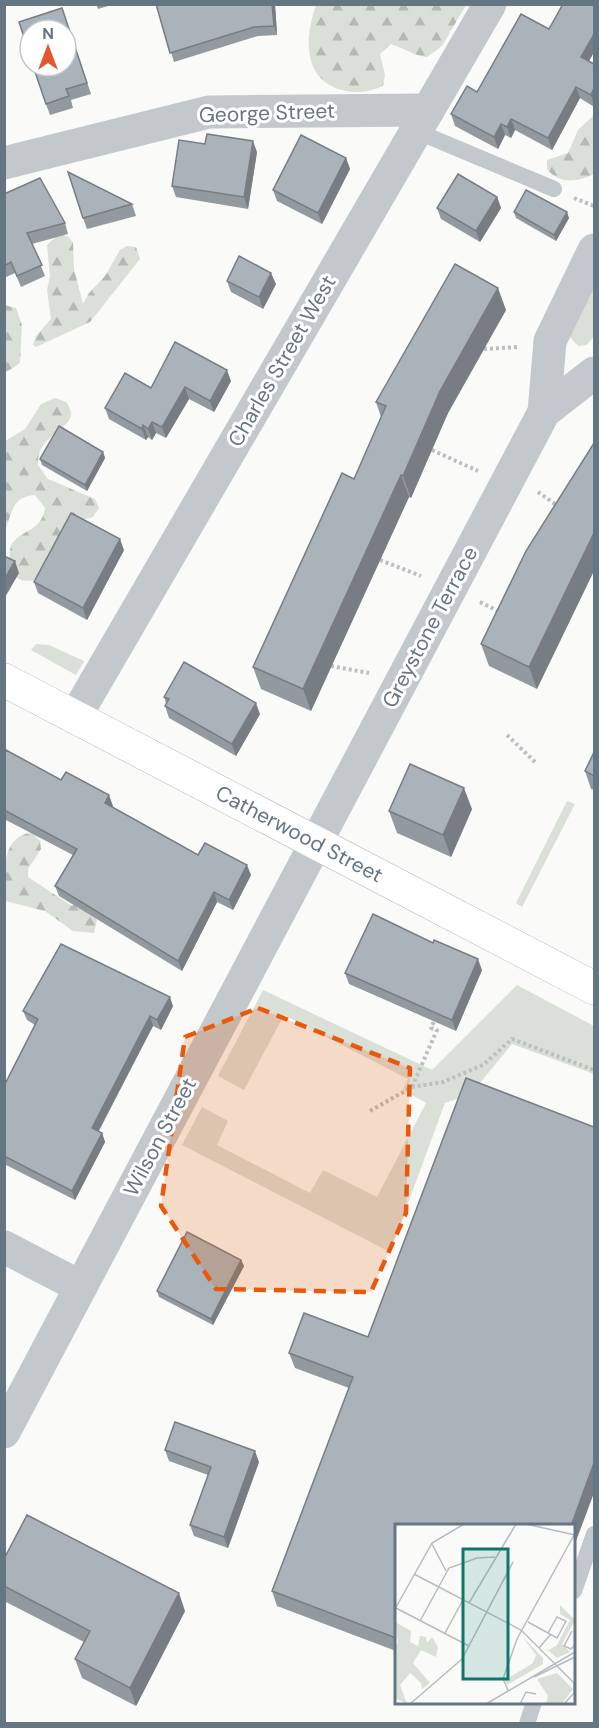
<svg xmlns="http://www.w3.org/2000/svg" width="599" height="1728" font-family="'DM Sans',sans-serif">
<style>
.grass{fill:#dadfd7}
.forest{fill:url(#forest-firs)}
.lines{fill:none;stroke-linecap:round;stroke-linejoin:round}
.secondary-casing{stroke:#b3babf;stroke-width:34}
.path{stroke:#bbbfc2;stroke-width:4;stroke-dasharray:3 3;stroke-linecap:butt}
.lane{stroke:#c3c8cc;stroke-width:16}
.street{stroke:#c3c8cc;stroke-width:33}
.secondary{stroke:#fff;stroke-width:33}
.wall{fill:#929a9f}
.shaded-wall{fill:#777d82}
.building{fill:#aab3b9;stroke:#777d82;stroke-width:1.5}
.marked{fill:#e8590c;fill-opacity:0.2;stroke:#e8590c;stroke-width:4.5;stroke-dasharray:12 8;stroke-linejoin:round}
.labels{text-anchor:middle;stroke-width:6;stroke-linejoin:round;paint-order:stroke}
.street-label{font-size:21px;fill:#657683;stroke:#fff}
.inset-road{fill:none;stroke:#b5bdc2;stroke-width:1.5}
.view{fill:#0f766e;fill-opacity:0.15;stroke:#0f766e;stroke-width:3}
.inset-edge{fill:none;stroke:#657683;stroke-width:3}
</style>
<defs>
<pattern id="forest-firs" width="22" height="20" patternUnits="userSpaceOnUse" patternTransform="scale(1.5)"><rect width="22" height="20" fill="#dadfd7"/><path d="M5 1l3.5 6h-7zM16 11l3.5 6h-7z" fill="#b4b9b4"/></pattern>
</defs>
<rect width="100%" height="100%" fill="#fafaf8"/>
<g class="grass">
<polygon points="594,281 594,336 587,345 578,346 569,336"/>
<polygon points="36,644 49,645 84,661 76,675 31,650"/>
<polygon points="567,801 575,804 522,907 516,903"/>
<polygon points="517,985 594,1026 594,1074 512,1044 471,1094 445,1103 390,1252 182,1145 202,1107 228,1121 217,1145 310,1193 323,1170 377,1197 426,1103 403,1090 408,1079 284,1015 244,1090 218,1076 263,990 432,1070"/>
</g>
<g class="forest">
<path d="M316,5V4L466,5L442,46L427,57C414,56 404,48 391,44L380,54L385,75L383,86C370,92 356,94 342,90C302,79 305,37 316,5Z"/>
<path d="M594,115V174C577,182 560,185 547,169V160L568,153L578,130Z"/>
<polygon points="59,234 69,237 73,243 74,269 83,304 89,293 105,276 120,250 127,246 136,247 140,259 90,322 36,347 33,345 36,336 51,319 47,290 50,276 47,245"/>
<polygon points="4,305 16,308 22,325 20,363 5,373"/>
<path d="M55,398L66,402C87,429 36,429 38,465L48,479L95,499L99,508L93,517L65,525L40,579C12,587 6,568 11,545C22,529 42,531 45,508L35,495C12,496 12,513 5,531V441L25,429L41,404Z"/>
<path d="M32,833L40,841L41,849L28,869V877L72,906L81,896L97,920L94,933L73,931L45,911L5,901C5,876 0,835 32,833Z"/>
</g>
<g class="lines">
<g class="secondary-casing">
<g id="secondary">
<path id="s1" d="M4,680L594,988"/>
</g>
</g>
<g class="path">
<polyline points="574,198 594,206"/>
<polyline points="484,349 519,347"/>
<polyline points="432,450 478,471"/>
<polyline points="538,492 559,507"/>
<polyline points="380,560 421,576"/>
<polyline points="480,602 500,612"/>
<polyline points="331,666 369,673"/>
<polyline points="507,735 535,762"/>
<polyline points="412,1087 437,1030 431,1028 434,1021"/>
<polyline points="370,1111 412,1087 443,1082 483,1065 512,1039 594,1070"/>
</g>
<g class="lane">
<polyline points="416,131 554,189"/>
<polyline points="574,1591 594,1534"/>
<polyline points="527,1724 534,1702"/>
</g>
<g class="street">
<polyline points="4,163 209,112 428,110"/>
<polyline points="544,412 594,373"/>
<polyline points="75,717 490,4"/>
<polyline points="4,1247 81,1287"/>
<polyline points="4,1432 544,412 550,341 594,250"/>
</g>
<use href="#secondary" class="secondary"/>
</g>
<g class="wall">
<polygon points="96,4 115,4 98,9"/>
<polygon points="156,4 275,4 277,35 258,36 174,62"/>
<polygon points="594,4 594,52 589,61 594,64 594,107 580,98 552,150 515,130 511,138 505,135 498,149 455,126 451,114 549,29"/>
<polygon points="66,19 91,94 71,100 73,108 50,115 46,104"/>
<polygon points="257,152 248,209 176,197 172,186"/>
<polygon points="346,158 350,169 322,224 277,201 273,190"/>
<polygon points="4,194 65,223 68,234 32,244 45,276 21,287 15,273 4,278"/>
<polygon points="497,197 501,208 480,242 441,219 437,208"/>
<polygon points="132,204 136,216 87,229 83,218"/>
<polygon points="514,212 569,218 556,241 516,218"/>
<polygon points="227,281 276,284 263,309 231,292"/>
<polygon points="506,310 448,413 411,498 409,497 311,711 261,689 253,667 354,479 381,417 376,402"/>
<polygon points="231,381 214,412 189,399 166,438 156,433 152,440 148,437 146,440 109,419 105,408 151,388"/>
<polygon points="103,452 105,458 87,491 42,465 40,459"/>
<polygon points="124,550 87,620 38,593 34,582"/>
<polygon points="526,551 537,689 489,666 481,644"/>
<polygon points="164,697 260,714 236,756 169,718 165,706 166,703"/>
<polygon points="594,752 594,790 591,789 585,771"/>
<polygon points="4,754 113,806 112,807 198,855 251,875 233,910 217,902 182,971 59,896 55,886 73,855 4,819"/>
<polygon points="472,809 451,857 397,833 389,811"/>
<polygon points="482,970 456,1031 349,984 345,973"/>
<polygon points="173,1006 161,1030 153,1026 99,1131 102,1133 105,1142 75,1200 4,1164 4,1086 35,1025 27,1020 23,1011"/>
<polygon points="241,1260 244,1266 213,1325 159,1297 157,1291"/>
<polygon points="304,1313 573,1549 396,1526 396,1651 277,1606 272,1591 349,1388 295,1368 289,1353"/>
<polygon points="165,1450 259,1462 228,1548 194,1536 190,1525 208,1475 169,1461"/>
<polygon points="4,1559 185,1611 136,1706 82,1678 75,1659 84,1642 4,1601"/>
</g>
<g class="shaded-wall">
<polygon points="272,4 275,4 277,35 274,26"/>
<polygon points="594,34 594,52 585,68 581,57"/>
<polygon points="576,87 580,98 552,150 548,138"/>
<polygon points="594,88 594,106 591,95"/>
<polygon points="511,119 515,130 511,138 507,127"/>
<polygon points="501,124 505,135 498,149 494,137"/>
<polygon points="253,141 257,152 248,209 244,197"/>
<polygon points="346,158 350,169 322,224 318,213"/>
<polygon points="497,197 501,208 480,242 476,231"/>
<polygon points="567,212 569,218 556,241 554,235"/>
<polygon points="271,273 276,284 263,309 259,297"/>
<polygon points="498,288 506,310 448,413 411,498 403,476 440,391"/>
<polygon points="227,370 231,381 214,412 210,401"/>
<polygon points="185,387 189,399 166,438 162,427"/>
<polygon points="152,422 156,433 152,440 148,429"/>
<polygon points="143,425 148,437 146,440 142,429"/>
<polygon points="103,452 105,458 87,491 85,485"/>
<polygon points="401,475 409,497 311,711 303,689"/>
<polygon points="594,533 594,571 537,689 529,667"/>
<polygon points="120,539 124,550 87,620 83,608"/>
<polygon points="15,561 19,573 4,599 4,580"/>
<polygon points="256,703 260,714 236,756 232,744"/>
<polygon points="464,788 472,809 451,857 443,835"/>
<polygon points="109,795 113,806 109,814 105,803"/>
<polygon points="247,865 251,875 233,910 229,900"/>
<polygon points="214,892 217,902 182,971 178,961"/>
<polygon points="478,959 482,970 456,1031 452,1020"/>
<polygon points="170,997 173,1006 161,1030 157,1020"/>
<polygon points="150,1016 153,1026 95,1137 92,1128"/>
<polygon points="102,1133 105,1142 75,1200 72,1191"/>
<polygon points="241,1260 244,1266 213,1325 211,1319"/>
<polygon points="255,1451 259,1462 228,1548 224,1537"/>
<polygon points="594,1463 594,1493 573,1549 573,1526 571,1526"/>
<polygon points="179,1593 185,1611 136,1706 130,1688"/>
</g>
<g class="building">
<polygon points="156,4 272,4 274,26 254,27 170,53"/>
<polygon points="563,4 594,4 594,34 581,57 594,64 594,88 591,95 576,87 548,138 511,119 507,127 501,124 494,137 451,114 467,86 477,92 521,14 549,29"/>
<polygon points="62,8 87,83 66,89 69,96 46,104 33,66 66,66 66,30 30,30 30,55 19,22"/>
<polygon points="207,134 253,141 244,197 172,186 179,140 205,144"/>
<polygon points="301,135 346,158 318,213 273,190"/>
<polygon points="68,172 132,204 83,218"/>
<polygon points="458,174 497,197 476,231 437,208"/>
<polygon points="40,178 65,223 27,233 42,265 17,276 11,262 4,266 4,194"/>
<polygon points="526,190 567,212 554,235 514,212"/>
<polygon points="239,256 271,273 259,297 227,281"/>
<polygon points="455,264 498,288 440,391 403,476 401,475 303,689 253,667 342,473 354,479 386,406 376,402"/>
<polygon points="175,342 227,370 210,401 185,387 162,427 152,422 148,429 143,425 142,429 105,408 125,373 151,388"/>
<polygon points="59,426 103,452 85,485 40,459"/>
<polygon points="594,443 594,533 529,667 481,644 526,551"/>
<polygon points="71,513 120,539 83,608 34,582"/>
<polygon points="4,556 15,561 4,580"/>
<polygon points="184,662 256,703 232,744 165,706 169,699 164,697"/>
<polygon points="6,750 61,780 66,772 109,795 105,803 198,855 205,843 247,865 229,900 214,892 178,961 55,886 77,849 4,810 4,754"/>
<polygon points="594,752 594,776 585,771"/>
<polygon points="410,764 464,788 443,835 389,811"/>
<polygon points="373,914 433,943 434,940 478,959 452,1020 345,973"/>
<polygon points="61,944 170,997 157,1020 150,1016 92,1128 102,1133 72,1191 4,1156 4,1086 38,1019 23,1011"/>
<polygon points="466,1078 594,1127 594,1463 571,1526 396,1526 396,1638 272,1591 353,1377 289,1353 304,1313 368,1337"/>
<polygon points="187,1232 241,1260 211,1319 157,1291"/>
<polygon points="175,1422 255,1451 224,1537 190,1525 211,1467 165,1450"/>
<polygon points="27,1515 179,1593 130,1688 75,1659 90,1631 4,1586 4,1559"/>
</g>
<path class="marked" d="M258,1008L410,1068L406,1213L371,1292L216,1289L161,1206L185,1037Z"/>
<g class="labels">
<g class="street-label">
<text transform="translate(267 113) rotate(-2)" y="7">George Street</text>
<text transform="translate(282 361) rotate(-60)" y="7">Charles Street West</text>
<text transform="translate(430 627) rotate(-62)" y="7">Greystone Terrace</text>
<text dy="7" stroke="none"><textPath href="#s1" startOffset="333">Catherwood Street</textPath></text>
<text transform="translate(160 1137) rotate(-62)" y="7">Wilson Street</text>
</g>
</g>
<g transform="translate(395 1524)">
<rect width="180" height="180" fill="#fafaf8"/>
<path d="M165,81L180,96L167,120L175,128L162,134L150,124L154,126L162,121L175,96L165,90ZM127,112L148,134V140L112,161L110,156L138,139L141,131ZM162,149L178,165L167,180H151L153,172L142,155Z" fill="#dadfd7"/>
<path d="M0,98L16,107L15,118L23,122L25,112L31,113L32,119L37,113L43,123L41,133L26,126L18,139L35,159L27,165L26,159L15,149L5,161L12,180L0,174V121L3,119Z" fill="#dadfd7"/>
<path class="inset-road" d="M131,0L180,11M37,20L51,47M19,50L126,106L180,160M74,79L121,0M1,84L74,122M0,85L37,19L69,0M25,97L54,44L82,34L100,33M133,98L162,114L171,97L162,93L153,109M177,107L169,122L176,125L180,121M50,109L68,76M144,124L156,110M139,153L180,133M113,166L108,155L122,115L179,11M15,180L67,135L118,38L109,56M91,180L180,128M125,180L131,168L141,170M169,180L179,169V159"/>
<path class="view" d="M68,25H113V155H68Z"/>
<rect width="180" height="180" class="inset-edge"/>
</g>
<rect width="599" height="1728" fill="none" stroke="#657683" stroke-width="12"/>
<g transform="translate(48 48)"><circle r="28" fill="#ffffff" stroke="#c1c8cd" stroke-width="1.5"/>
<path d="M0-4.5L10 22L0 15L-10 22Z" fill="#e4572e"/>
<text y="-9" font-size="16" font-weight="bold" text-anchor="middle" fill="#657683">N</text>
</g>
</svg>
